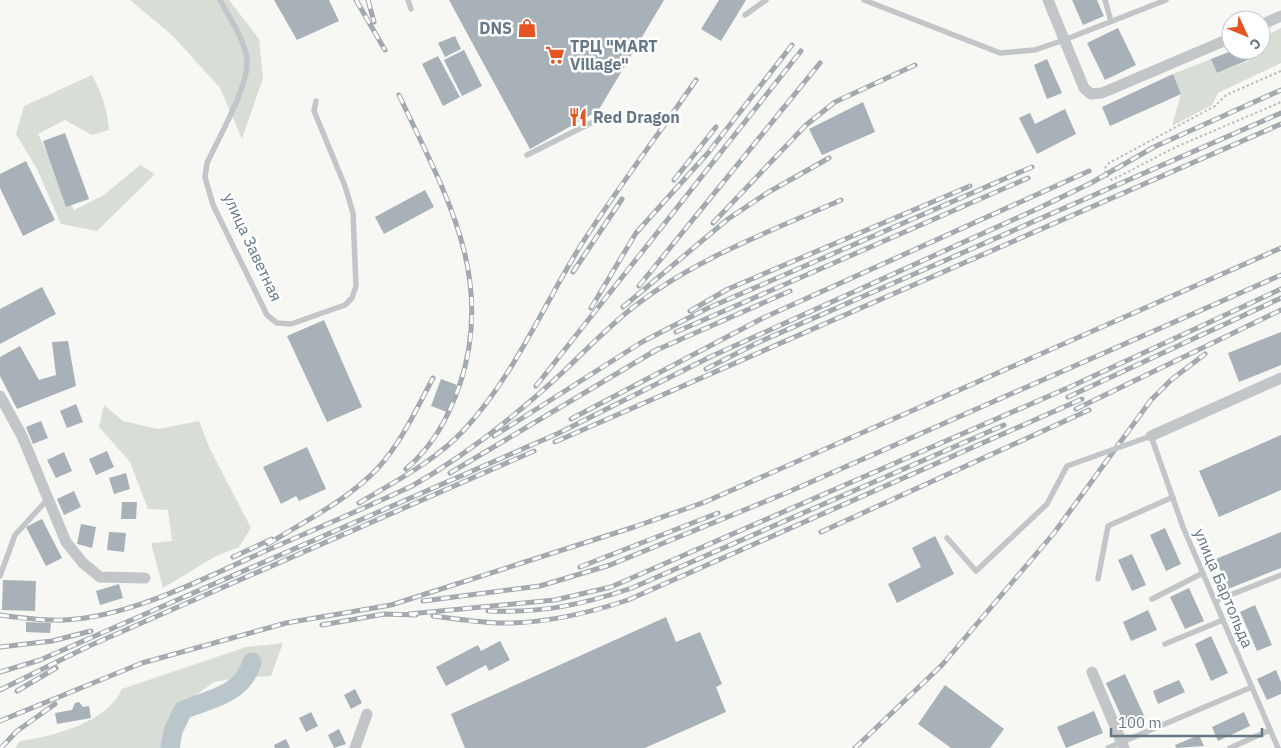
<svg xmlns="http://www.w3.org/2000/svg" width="1281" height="748" font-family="'IBM Plex Sans',sans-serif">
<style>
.green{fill:#d8ded5}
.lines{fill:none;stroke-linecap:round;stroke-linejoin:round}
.river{stroke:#bac6ca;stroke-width:19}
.building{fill:#a8b1b7}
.path{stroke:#bcbec1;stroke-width:2;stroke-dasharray:2.5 2.5;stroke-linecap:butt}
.lane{stroke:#c2c6c9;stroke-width:5.5}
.street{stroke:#c2c6c9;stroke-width:11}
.rail-casing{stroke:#a2a9af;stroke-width:5}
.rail{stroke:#fff;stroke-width:3;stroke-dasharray:9;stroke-linecap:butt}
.lane-bridge{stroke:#c2c6c9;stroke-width:5.5}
.labels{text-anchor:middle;stroke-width:5;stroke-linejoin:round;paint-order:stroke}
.poi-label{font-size:16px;font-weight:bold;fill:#657785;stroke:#fff;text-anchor:start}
.street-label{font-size:16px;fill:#657785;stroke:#fff}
</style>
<rect width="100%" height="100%" fill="#f7f7f4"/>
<g class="green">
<polygon points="130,0 229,0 259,39 263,78 242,139 220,88 173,36"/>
<polygon points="1281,28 1281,63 1218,93 1212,105 1172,126 1181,94 1173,74 1211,59 1217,73 1248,61 1244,50 1261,50 1261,38"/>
<path d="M92,75C102,93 107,109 109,130L92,135L65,120L38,134L74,210L104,195L140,165L155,174L97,231L61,224L37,169L16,134L24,106Z"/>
<polygon points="104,405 123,421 158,429 199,421 209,447 251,528 239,547 216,556 163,588 151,543 172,541 168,510 148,509 130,462 99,427"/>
<path d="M283,643L271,676L236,678L214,682L174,711L162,748H15L20,741C52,737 108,722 122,689L246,647Z"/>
</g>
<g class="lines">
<path class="river" d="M170,748L173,731L183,710C211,699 243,694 252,662"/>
</g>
<g class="building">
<polygon points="274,0 329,0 339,21 297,40"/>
<polygon points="449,0 664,0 598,111 530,149"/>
<polygon points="719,0 746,0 721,41 701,29"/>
<polygon points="1072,0 1097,0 1104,16 1083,25"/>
<polygon points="1118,28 1136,65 1105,80 1087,43"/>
<polygon points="455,36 461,49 445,57 438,43"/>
<polygon points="464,50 482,86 462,96 444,60"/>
<polygon points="1234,50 1244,50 1248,60 1217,73 1211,59"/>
<polygon points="438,56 460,97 443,106 422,64"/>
<polygon points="1047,59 1062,93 1047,99 1034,65"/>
<polygon points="1173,74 1181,94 1110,126 1102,107"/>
<polygon points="863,102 875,132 822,155 809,129"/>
<polygon points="1065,109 1076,134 1037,154 1019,118 1030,113 1035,124"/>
<polygon points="65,133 89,199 66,207 43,141"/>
<polygon points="26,161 55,220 23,236 0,188 0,174"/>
<polygon points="425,190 434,207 384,234 375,217"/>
<polygon points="42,287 56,314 0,344 0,309"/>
<polygon points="324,320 362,407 327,422 287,336"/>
<polygon points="1281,332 1281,365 1239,382 1228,353"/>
<polygon points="68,341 76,386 17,409 0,376 0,357 20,346 39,380 56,375 52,342"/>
<polygon points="441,379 457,385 447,412 431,406"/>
<polygon points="76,404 83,422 67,428 60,411"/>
<polygon points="41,421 48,438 33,444 26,427"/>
<polygon points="1281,435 1281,490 1219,517 1199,471"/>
<polygon points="307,447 326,489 299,501 296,496 281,504 263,467"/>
<polygon points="107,451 114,467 96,475 89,459"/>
<polygon points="64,452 72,471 56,478 47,460"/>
<polygon points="126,473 130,489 114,494 109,478"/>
<polygon points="74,491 81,507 64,515 57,499"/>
<polygon points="122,502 137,502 136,519 121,519"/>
<polygon points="42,519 62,558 46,566 26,527"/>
<polygon points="81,524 96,527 92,548 77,544"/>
<polygon points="1165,528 1181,564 1166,571 1150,535"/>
<polygon points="109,532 126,533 124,552 107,550"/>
<polygon points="1281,532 1281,568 1228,589 1216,559"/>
<polygon points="935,536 954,574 897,603 888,584 921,567 912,548"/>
<polygon points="1132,554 1146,585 1132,591 1118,560"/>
<polygon points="3,580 36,581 35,611 2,610"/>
<polygon points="119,584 123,598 100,605 96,591"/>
<polygon points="1189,588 1204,621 1185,629 1170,597"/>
<polygon points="1255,605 1272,645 1257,651 1240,612"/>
<polygon points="1148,610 1157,630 1131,641 1123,622"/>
<polygon points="666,617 676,642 700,632 722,684 716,687 726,712 645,748 465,748 451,714"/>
<polygon points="26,622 51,623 50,633 26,632"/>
<polygon points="1211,636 1228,673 1211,681 1195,644"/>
<polygon points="500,641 510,660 489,671 486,665 446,686 436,667 478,645 481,651"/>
<polygon points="1276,670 1281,682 1281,694 1267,700 1257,679"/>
<polygon points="1125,674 1146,720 1127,729 1106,683"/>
<polygon points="1179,680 1185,692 1158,704 1153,691"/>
<polygon points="945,685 1004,729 990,748 951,748 918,724"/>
<polygon points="355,689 362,703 351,709 344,695"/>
<polygon points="79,702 83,707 89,706 91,718 57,724 55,713 72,710 75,703"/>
<polygon points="1094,711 1103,733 1066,748 1057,727"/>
<polygon points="311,712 318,726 306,732 299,718"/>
<polygon points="1244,712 1250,726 1218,741 1212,727"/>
<polygon points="339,729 346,744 334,748 328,735"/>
<polygon points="1199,735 1204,746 1176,748 1175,745"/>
<polygon points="286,739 290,748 275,748 274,745"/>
</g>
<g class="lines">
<polyline class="path" points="1281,71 1226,95 1215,106 1109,163 1105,168 1107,176 1112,180 1176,147 1281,102"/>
<g class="lane">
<path d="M220,0C230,19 244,38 247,59C250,84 218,139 207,163L205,177L213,205L267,315L277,323L291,324L345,305L352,298L356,286L353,213L345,186L314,111L316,101"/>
<polyline points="408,0 411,9"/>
<polyline points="864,0 1000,53 1035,50 1064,40 1166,0"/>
<polyline points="1105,0 1111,21"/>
<polyline points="745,15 766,0"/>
<polyline points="527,155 605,116"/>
<polyline points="1151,436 1183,527 1278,748"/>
<polyline points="0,576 15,535 48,499"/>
<polyline points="1098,579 1108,526 1173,497"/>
<polyline points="1152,599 1203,573"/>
<polyline points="1215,601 1281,575"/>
<polyline points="1165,644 1223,620"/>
<polyline points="1108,748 1252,687"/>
<polyline points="1230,748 1270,730"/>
</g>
<g class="street">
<polyline points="1048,0 1084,88 1091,94 1102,93 1231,38"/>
<polyline points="1261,25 1281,16"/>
<polyline points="0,396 22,436 66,542 83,563 100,577 145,578"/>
<polyline points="1151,436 1281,378"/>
<polyline points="1092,672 1124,748"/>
<polyline points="355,748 367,714"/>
</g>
<g class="rail-casing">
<g id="rail">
<polyline points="356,0 385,50"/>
<polyline points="368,0 374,22"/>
<path d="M399,95C443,190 496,275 460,384C448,418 434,445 406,469"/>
<polyline points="674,180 716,127"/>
<polyline points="713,223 806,125 835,102 915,65"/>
<polyline points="573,272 622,199"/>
<polyline points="639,286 820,63"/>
<polyline points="623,307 728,219 767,193 829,158"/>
<polyline points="591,308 636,233 708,153 792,45"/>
<polyline points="690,311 728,289 970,186"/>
<polyline points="676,332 1028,178"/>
<polyline points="652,352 790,291"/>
<polyline points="706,369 757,343 1281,113"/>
<polyline points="536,386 801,51"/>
<polyline points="1068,397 1281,298"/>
<polyline points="1076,409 1281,310"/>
<polyline points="571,419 763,318 1089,171"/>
<polyline points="494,436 642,342 706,309 1032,167"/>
<polyline points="555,442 1281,124"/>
<polyline points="450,473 658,349"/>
<path d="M359,503C396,481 435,461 464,430C514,376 543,306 581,245C617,189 658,135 696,80"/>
<polyline points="821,532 1089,410"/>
<path d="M268,544C305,521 348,500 378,468C401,443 417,408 433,378"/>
<polyline points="233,557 272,539"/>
<polyline points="580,567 718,513"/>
<polyline points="423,601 540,586 610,565 786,493 1281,275"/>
<path d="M488,611C543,613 581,605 632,588L1004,425"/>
<polyline points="409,614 555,600 611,587 1072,386 1281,289"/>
<path d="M0,615C21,618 42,621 64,620C133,617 208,576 270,549C318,528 365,508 412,486C466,455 518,414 563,372C587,349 610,325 636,305C697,258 771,231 841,200"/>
<path d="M433,616C458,619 485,624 510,623C552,622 589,613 628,600L1082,399"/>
<polyline points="322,625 384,614 416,615"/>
<polyline points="0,647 52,641 91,631"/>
<polyline points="0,672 40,660 559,433 710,357 1039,208 1091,183 1154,147 1281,90"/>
<polyline points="0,690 89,646 534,451"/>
<polyline points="17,691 56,668"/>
<polyline points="0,721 142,663 286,623 391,605 634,527 705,502 1281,248"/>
<polyline points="1,748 17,731 55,704"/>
<polyline points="855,748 942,665 1015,579 1054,533 1151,400 1171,380 1205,354"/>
</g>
</g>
<use href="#rail" class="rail"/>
<polyline class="lane-bridge" points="947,538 976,571 1047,504 1067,466 1151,436"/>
</g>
<defs>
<g id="shop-bare" transform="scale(1.5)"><path d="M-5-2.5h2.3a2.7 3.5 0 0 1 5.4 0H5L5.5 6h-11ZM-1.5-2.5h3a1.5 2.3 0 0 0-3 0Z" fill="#e75423" stroke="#fff" stroke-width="2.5" paint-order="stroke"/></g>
<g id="supermarket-bare" transform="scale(1.5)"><path d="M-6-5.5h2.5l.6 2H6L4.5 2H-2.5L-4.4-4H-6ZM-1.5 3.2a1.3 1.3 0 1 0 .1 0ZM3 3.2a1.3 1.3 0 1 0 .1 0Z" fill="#e75423" stroke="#fff" stroke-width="2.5" paint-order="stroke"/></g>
<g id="restaurant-bare" transform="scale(1.5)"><path d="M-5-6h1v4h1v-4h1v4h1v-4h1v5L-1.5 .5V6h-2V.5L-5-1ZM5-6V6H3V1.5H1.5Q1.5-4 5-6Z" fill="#e75423" stroke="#fff" stroke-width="2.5" paint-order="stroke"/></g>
</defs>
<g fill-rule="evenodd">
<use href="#shop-bare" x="527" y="28"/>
<use href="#supermarket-bare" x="555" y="55"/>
<use href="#restaurant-bare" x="578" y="117"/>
</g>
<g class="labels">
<g class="poi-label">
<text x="512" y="34" text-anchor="end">DNS</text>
<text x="570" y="52">ТРЦ "MART<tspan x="570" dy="18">Village"</tspan></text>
<text x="593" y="123">Red Dragon</text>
</g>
<g class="street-label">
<text transform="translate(253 247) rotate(65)" y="6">улица Заветная</text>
<text transform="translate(1224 588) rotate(67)" y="6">улица Бартольда</text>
</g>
</g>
<g transform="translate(1246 35) rotate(134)"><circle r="24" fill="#ffffff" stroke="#c1c9ce"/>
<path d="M0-4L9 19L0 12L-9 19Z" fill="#e75423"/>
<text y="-8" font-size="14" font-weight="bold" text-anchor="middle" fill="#657785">С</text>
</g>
<path d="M1111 728v8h151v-8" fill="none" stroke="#657785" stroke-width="2.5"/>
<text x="1118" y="728" font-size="15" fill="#657785" stroke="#ffffff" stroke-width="4" paint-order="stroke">100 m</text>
</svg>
